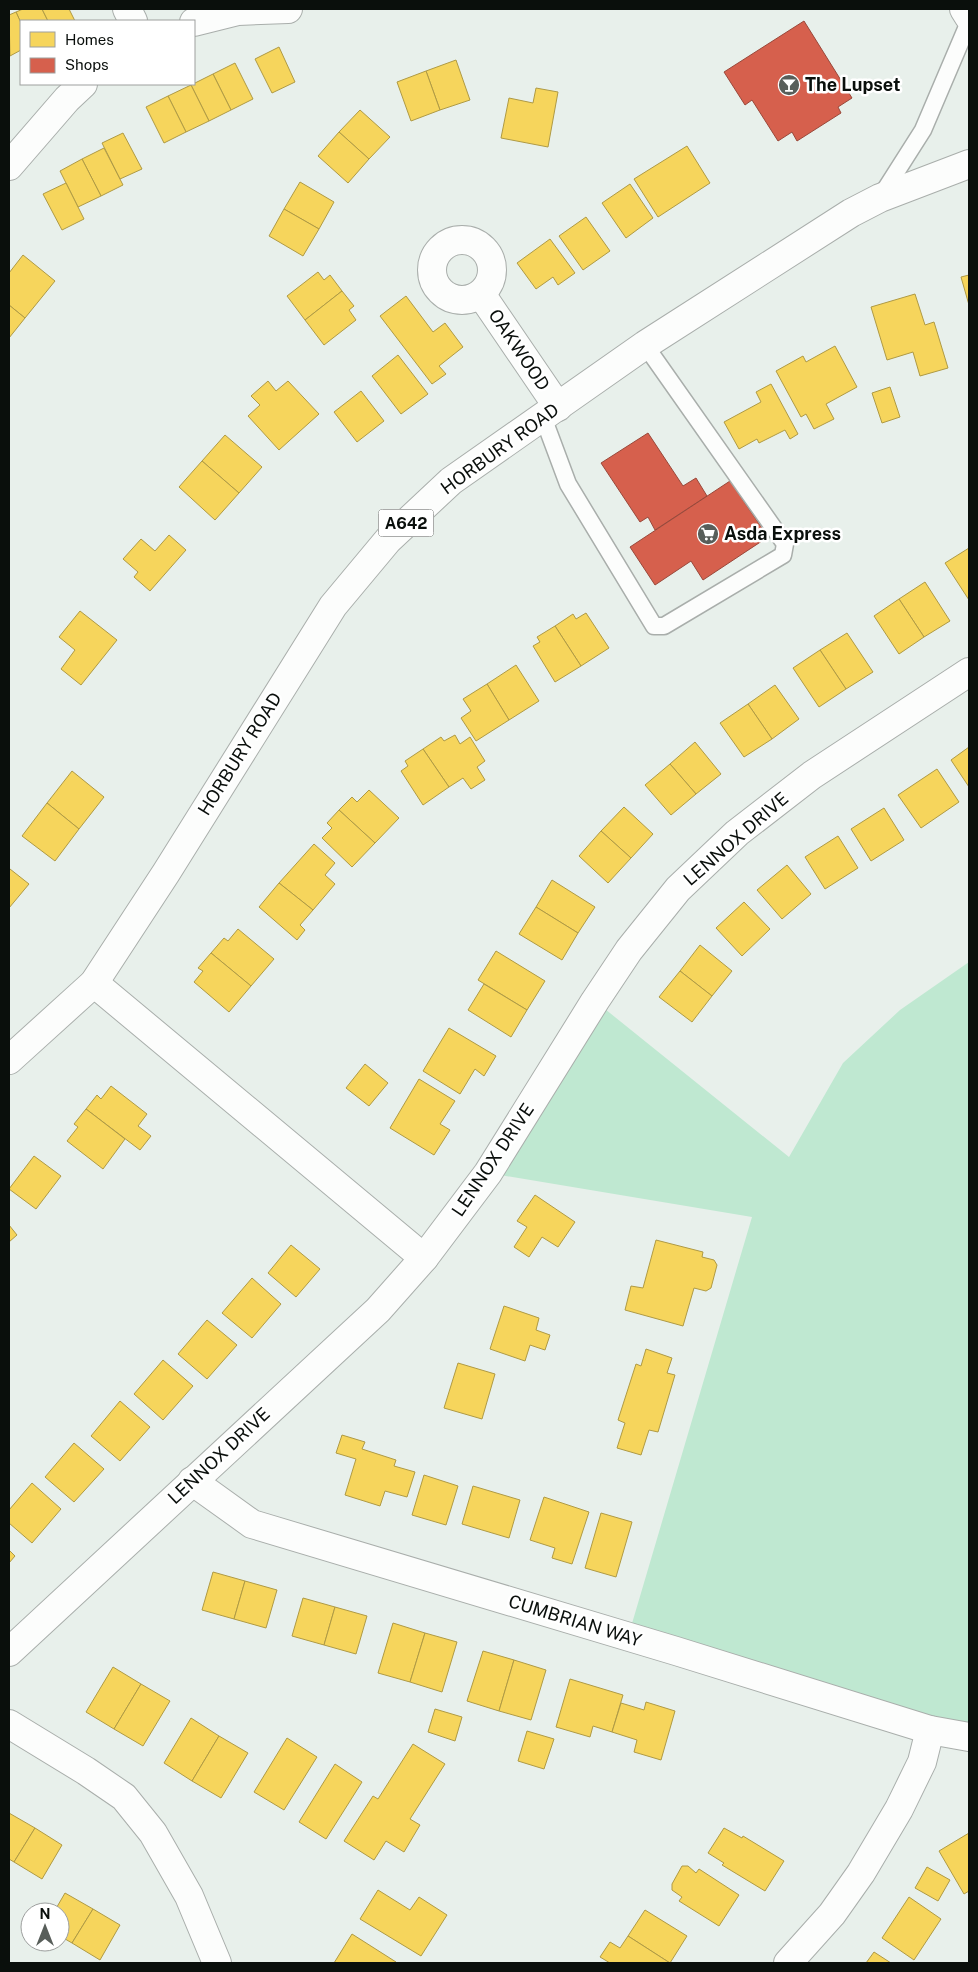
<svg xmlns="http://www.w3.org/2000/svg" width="978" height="1972" font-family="'Public Sans',sans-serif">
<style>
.green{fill:#bfe8d1}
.homes{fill:#f6d55c;stroke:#af9a44}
.shops{fill:#d6604d;stroke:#99483a}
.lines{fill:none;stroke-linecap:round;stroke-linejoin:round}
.lane-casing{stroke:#a9aeab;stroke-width:19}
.street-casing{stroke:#a9aeab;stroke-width:30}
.secondary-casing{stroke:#a9aeab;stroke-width:30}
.highway-casing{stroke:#a9aeab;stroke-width:30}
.lane{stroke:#fcfdfc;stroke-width:16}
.street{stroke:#fcfdfc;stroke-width:28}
.secondary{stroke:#fcfdfc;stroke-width:28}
.highway{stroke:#fcfdfc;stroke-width:28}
.labels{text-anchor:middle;stroke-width:5;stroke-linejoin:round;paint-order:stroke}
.shield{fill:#fff;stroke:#545755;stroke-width:1}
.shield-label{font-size:16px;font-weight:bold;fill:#0a0f0c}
.poi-label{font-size:18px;font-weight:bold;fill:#0a0f0c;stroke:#fff;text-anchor:start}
.street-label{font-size:18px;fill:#0a0f0c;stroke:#fff}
</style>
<rect width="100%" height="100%" fill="#e8f0eb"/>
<polygon class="green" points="969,962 969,1737 628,1637 752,1217 488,1173 595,1001 789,1157 843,1063 900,1010"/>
<g class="homes">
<polygon points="23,9 42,9 48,21 21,21 21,23 16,12"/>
<polygon points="42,9 69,9 75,21 48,21"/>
<polygon points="16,12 21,23 21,50 10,56 9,15"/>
<polygon points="279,47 295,82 272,93 255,59"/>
<polygon points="456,60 470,100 440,110 426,71"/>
<polygon points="235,63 253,99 231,110 213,74"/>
<polygon points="426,71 440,110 411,121 397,82"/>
<polygon points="213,74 231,110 209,121 191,85"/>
<polygon points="191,85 209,121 186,132 168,96"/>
<polygon points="536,88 558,92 548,147 501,138 509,98 533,103"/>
<polygon points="168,96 186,132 164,143 146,107"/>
<polygon points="360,110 390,137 369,159 339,132"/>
<polygon points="339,132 369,159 348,183 318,156"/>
<polygon points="123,133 142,169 120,179 102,143"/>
<polygon points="687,146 710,183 658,217 634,179"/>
<polygon points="104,148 123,185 101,196 82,159"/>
<polygon points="82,159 101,196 78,207 60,171"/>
<polygon points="300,182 334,202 319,229 284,209"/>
<polygon points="66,183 84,219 62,230 43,194"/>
<polygon points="630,184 653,218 626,238 602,203"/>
<polygon points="284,209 319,229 303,256 269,236"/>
<polygon points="586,217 610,251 583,270 559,236"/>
<polygon points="550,239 575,273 558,285 553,277 536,289 517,263"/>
<polygon points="23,255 55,281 25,318 9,305 9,273"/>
<polygon points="318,272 324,280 330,275 342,291 305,320 287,296"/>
<polygon points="969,275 969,305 961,277"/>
<polygon points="342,291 354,306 349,310 356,320 324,345 305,320"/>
<polygon points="915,294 925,325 934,322 948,368 920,376 913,352 887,360 871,307"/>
<polygon points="406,296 433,332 445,323 463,347 439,366 446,374 432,384 380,316"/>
<polygon points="9,305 25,318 9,338"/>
<polygon points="835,346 857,387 826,404 834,419 814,429 806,414 801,417 776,371 803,356 806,362"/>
<polygon points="398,355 428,394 401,414 372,376"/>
<polygon points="268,381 276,391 288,381 319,414 279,450 248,416 260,405 251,396"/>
<polygon points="771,384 798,434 790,439 785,430 759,443 757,439 739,449 724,422 761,402 756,392"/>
<polygon points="890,387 900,417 882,423 872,393"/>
<polygon points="361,391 384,421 357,442 334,412"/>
<polygon points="225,435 262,467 239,493 202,461"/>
<polygon points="202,461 239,493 215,520 179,487"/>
<polygon points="169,535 186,550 150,591 134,577 138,572 123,559 141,539 155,551"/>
<polygon points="969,548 969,600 945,563"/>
<polygon points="925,582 950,621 924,637 899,599"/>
<polygon points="899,599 924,637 899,654 874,616"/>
<polygon points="80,611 117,640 81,685 61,669 75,650 59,637"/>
<polygon points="586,613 609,648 581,666 555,626 573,614 576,619"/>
<polygon points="555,626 581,666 555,682 533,646 540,642 537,637"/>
<polygon points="847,633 873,672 846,689 820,650"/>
<polygon points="820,650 846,689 819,707 793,668"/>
<polygon points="516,665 539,701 509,720 487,684"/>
<polygon points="487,684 509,720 476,741 461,718 471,711 463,699"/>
<polygon points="775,685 799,719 772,739 748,704"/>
<polygon points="748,704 772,739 744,757 720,723"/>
<polygon points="455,735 460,744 470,737 485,761 477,767 485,780 471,789 463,778 449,787 423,749 441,737 444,741"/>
<polygon points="695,742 721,774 696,794 670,764"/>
<polygon points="969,747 969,787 951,760"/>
<polygon points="423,749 449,787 423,805 401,771 408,766 405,761"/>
<polygon points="670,764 696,794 671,815 645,785"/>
<polygon points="937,769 959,802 921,828 898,795"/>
<polygon points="72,771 104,797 79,829 47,803"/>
<polygon points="369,790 399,818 375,843 339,810 352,797 357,802"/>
<polygon points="47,803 79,829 55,861 22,836"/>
<polygon points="624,807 653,834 631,858 601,831"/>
<polygon points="884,808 904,840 871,861 851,829"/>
<polygon points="339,810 375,843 352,867 322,838 332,828 327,823"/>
<polygon points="601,831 631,858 608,883 579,856"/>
<polygon points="838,836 858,868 825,889 805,857"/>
<polygon points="314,844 335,863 325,875 335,884 313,910 279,883"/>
<polygon points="787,865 811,894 782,919 757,890"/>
<polygon points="10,869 29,884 9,908 9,870"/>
<polygon points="552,880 595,907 578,933 536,907"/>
<polygon points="279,883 313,910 300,925 305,930 297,940 259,907"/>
<polygon points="744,902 770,929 742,956 716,928"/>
<polygon points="536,907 578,933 562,960 519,934"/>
<polygon points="238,929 274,959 251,986 211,953 224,938 228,941"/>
<polygon points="700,945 732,971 712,996 680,971"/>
<polygon points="496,951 545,981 527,1010 478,980"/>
<polygon points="211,953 251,986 229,1012 194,982 203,971 198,968"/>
<polygon points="680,971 712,996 692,1022 659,997"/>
<polygon points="484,984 527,1010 511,1037 468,1010"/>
<polygon points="449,1028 496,1056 484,1076 475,1069 460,1094 423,1071"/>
<polygon points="365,1064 388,1083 369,1106 346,1088"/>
<polygon points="419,1079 455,1101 440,1124 450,1130 434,1155 390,1128"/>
<polygon points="111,1086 147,1114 138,1126 151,1136 140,1150 86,1109 97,1095 101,1099"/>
<polygon points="86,1109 125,1139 103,1169 67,1141 78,1127 74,1124"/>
<polygon points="34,1156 61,1176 36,1209 9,1189"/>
<polygon points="535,1195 575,1222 558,1247 542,1237 529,1257 514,1247 527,1227 517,1221"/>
<polygon points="9,1225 17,1235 9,1242"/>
<polygon points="656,1240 703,1252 702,1257 714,1260 717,1265 711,1288 706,1291 694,1288 683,1326 625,1310 631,1286 643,1288"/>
<polygon points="291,1245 320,1269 296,1297 268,1273"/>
<polygon points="252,1278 281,1304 252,1338 222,1313"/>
<polygon points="504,1306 539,1318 536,1330 550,1335 545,1350 530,1345 525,1361 490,1349"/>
<polygon points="207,1320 237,1345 207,1379 178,1354"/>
<polygon points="646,1349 672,1358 667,1373 675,1375 658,1432 649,1430 641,1455 617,1448 625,1423 618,1420 636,1364 641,1366"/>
<polygon points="163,1360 193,1386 163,1420 134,1394"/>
<polygon points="458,1363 495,1374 482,1419 444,1408"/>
<polygon points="120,1401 150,1427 120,1461 91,1436"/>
<polygon points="342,1435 365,1442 362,1449 396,1460 394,1466 415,1472 407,1497 385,1491 380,1506 345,1495 356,1459 336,1453"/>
<polygon points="74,1443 104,1469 74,1502 45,1477"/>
<polygon points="424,1475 458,1486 446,1525 412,1515"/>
<polygon points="32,1483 61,1509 32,1543 9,1523 9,1510"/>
<polygon points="473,1486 520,1500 509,1538 462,1524"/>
<polygon points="544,1497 589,1512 572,1564 552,1558 555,1548 530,1540"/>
<polygon points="601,1513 632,1522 616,1577 585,1568"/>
<polygon points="9,1550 15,1556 9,1563"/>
<polygon points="213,1572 245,1581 234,1619 202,1610"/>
<polygon points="245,1581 277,1590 266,1628 234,1619"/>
<polygon points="303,1598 335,1607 324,1645 292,1636"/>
<polygon points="335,1607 367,1616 356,1654 324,1645"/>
<polygon points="393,1623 425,1633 410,1682 378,1673"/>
<polygon points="425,1633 457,1642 442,1692 410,1682"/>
<polygon points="483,1651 514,1660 499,1711 467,1701"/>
<polygon points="514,1660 546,1670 531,1720 499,1711"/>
<polygon points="113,1667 141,1684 114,1729 86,1712"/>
<polygon points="570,1679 623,1695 612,1732 593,1726 590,1737 556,1727"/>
<polygon points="141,1684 170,1701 143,1746 114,1729"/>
<polygon points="646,1702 675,1711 661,1760 634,1752 637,1740 612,1732 621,1703 644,1710"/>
<polygon points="435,1709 462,1717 455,1741 428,1732"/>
<polygon points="191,1718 219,1736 192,1781 164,1763"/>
<polygon points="527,1731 554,1739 544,1769 518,1761"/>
<polygon points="219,1736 248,1753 221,1798 192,1781"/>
<polygon points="287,1738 317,1757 284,1810 254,1792"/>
<polygon points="413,1744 445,1764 410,1819 420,1825 404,1852 386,1841 374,1860 344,1841 373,1796 378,1799"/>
<polygon points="335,1764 362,1782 326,1839 299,1822"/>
<polygon points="9,1813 35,1828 14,1862 9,1859"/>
<polygon points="35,1828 62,1845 42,1879 14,1862"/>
<polygon points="724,1828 742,1838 743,1836 784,1861 765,1891 722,1865 724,1863 708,1853"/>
<polygon points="969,1833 969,1891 964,1894 939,1851"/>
<polygon points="682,1866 688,1866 696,1873 699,1869 739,1895 719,1926 679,1901 682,1897 672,1890 672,1884"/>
<polygon points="927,1867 950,1880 938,1901 915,1888"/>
<polygon points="378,1890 410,1910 419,1897 447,1915 421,1956 360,1919"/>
<polygon points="65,1893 93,1909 72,1943 60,1936 60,1912 54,1912"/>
<polygon points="909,1897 941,1919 914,1960 882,1938"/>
<polygon points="93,1909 120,1925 100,1960 72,1943"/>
<polygon points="645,1910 687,1936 670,1963 628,1936"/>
<polygon points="352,1934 396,1962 395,1963 334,1963"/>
<polygon points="628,1936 670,1963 610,1963 600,1957 610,1942 620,1948"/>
<polygon points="874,1952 891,1963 866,1963"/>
</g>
<g class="shops">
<polygon points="804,21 852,98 838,107 841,113 797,141 792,132 778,141 752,100 745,105 724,72"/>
<polygon points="648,433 683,486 696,478 707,496 655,530 648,517 640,522 601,463"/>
<polygon points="730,481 768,537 703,580 691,561 655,585 630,547"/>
</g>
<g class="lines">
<g class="lane-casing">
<g id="lane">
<polyline points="881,196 923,130 969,22"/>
<polyline points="543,417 568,484 654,626 664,626 783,555 785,544 645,345"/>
</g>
</g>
<g class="street-casing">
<g id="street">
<polyline points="127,9 133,21"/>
<polyline points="194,22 238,11 288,9"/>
<polyline points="9,166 67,99 83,84"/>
<circle cx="462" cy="270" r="30"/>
<polyline points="481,294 558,407"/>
<polyline points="94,983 424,1258"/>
<polyline points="192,1481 252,1524 676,1651 930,1730 969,1737"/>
<polyline points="9,1652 378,1310 424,1258 488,1173 595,1001 629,950 678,889 737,833 812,775 969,672"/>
<polyline points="9,1724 86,1771 124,1797 153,1833 189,1896 217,1963"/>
<polyline points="788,1963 832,1914 861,1873 899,1809 922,1762 930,1730"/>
</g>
</g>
<g class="secondary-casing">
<polyline id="secondary" points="964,9 969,17"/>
</g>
<g class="highway-casing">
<polyline id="highway" points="9,1060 94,983 166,873 333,606 388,540 451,481 645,345 851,213 880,198 969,164"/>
</g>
<use href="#lane" class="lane"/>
<use href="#street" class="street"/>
<use href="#secondary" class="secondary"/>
<use href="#highway" class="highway"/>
</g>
<defs>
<g id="bar-disc" transform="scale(1.125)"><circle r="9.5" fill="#585e5a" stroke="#fff"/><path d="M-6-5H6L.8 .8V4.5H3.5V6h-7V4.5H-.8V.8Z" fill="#fff"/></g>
<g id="supermarket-disc" transform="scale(1.125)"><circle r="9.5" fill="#585e5a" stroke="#fff"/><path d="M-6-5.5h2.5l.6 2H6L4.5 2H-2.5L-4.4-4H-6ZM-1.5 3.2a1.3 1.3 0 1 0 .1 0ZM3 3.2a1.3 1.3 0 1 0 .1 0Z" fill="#fff"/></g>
</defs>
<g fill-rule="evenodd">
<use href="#bar-disc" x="789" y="85"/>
<use href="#supermarket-disc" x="708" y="534"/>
</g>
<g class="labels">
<rect class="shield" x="378.5" y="509.5" width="55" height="27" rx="4"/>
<g class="shield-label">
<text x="406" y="529">A642</text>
</g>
<g class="poi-label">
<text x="805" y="91">The Lupset</text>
<text x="724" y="540">Asda Express</text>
</g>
<g class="street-label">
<text transform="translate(519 350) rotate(56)" y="6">OAKWOOD</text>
<text transform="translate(500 449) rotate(-36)" y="6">HORBURY ROAD</text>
<text transform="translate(240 754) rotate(-58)" y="6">HORBURY ROAD</text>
<text transform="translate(736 839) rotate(-41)" y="6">LENNOX DRIVE</text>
<text transform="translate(493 1160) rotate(-56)" y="6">LENNOX DRIVE</text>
<text transform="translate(219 1456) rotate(-43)" y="6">LENNOX DRIVE</text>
<text transform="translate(575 1621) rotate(17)" y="6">CUMBRIAN WAY</text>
</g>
</g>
<rect width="978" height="1972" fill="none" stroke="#0a0f0c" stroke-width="20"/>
<rect x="20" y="20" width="175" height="65" fill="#ffffff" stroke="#9d9f9e"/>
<rect x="30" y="32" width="25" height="15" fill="#f6d55c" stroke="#9d9f9e"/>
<text x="65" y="45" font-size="15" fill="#0a0f0c">Homes</text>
<rect x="30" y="58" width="25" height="15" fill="#d6604d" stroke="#9d9f9e"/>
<text x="65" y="70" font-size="15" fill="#0a0f0c">Shops</text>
<g transform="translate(45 1927)"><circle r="24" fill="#ffffff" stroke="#9d9f9e"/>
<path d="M0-4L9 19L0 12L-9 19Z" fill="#585e5a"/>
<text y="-8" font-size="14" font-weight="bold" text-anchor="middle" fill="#0a0f0c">N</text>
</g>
</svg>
